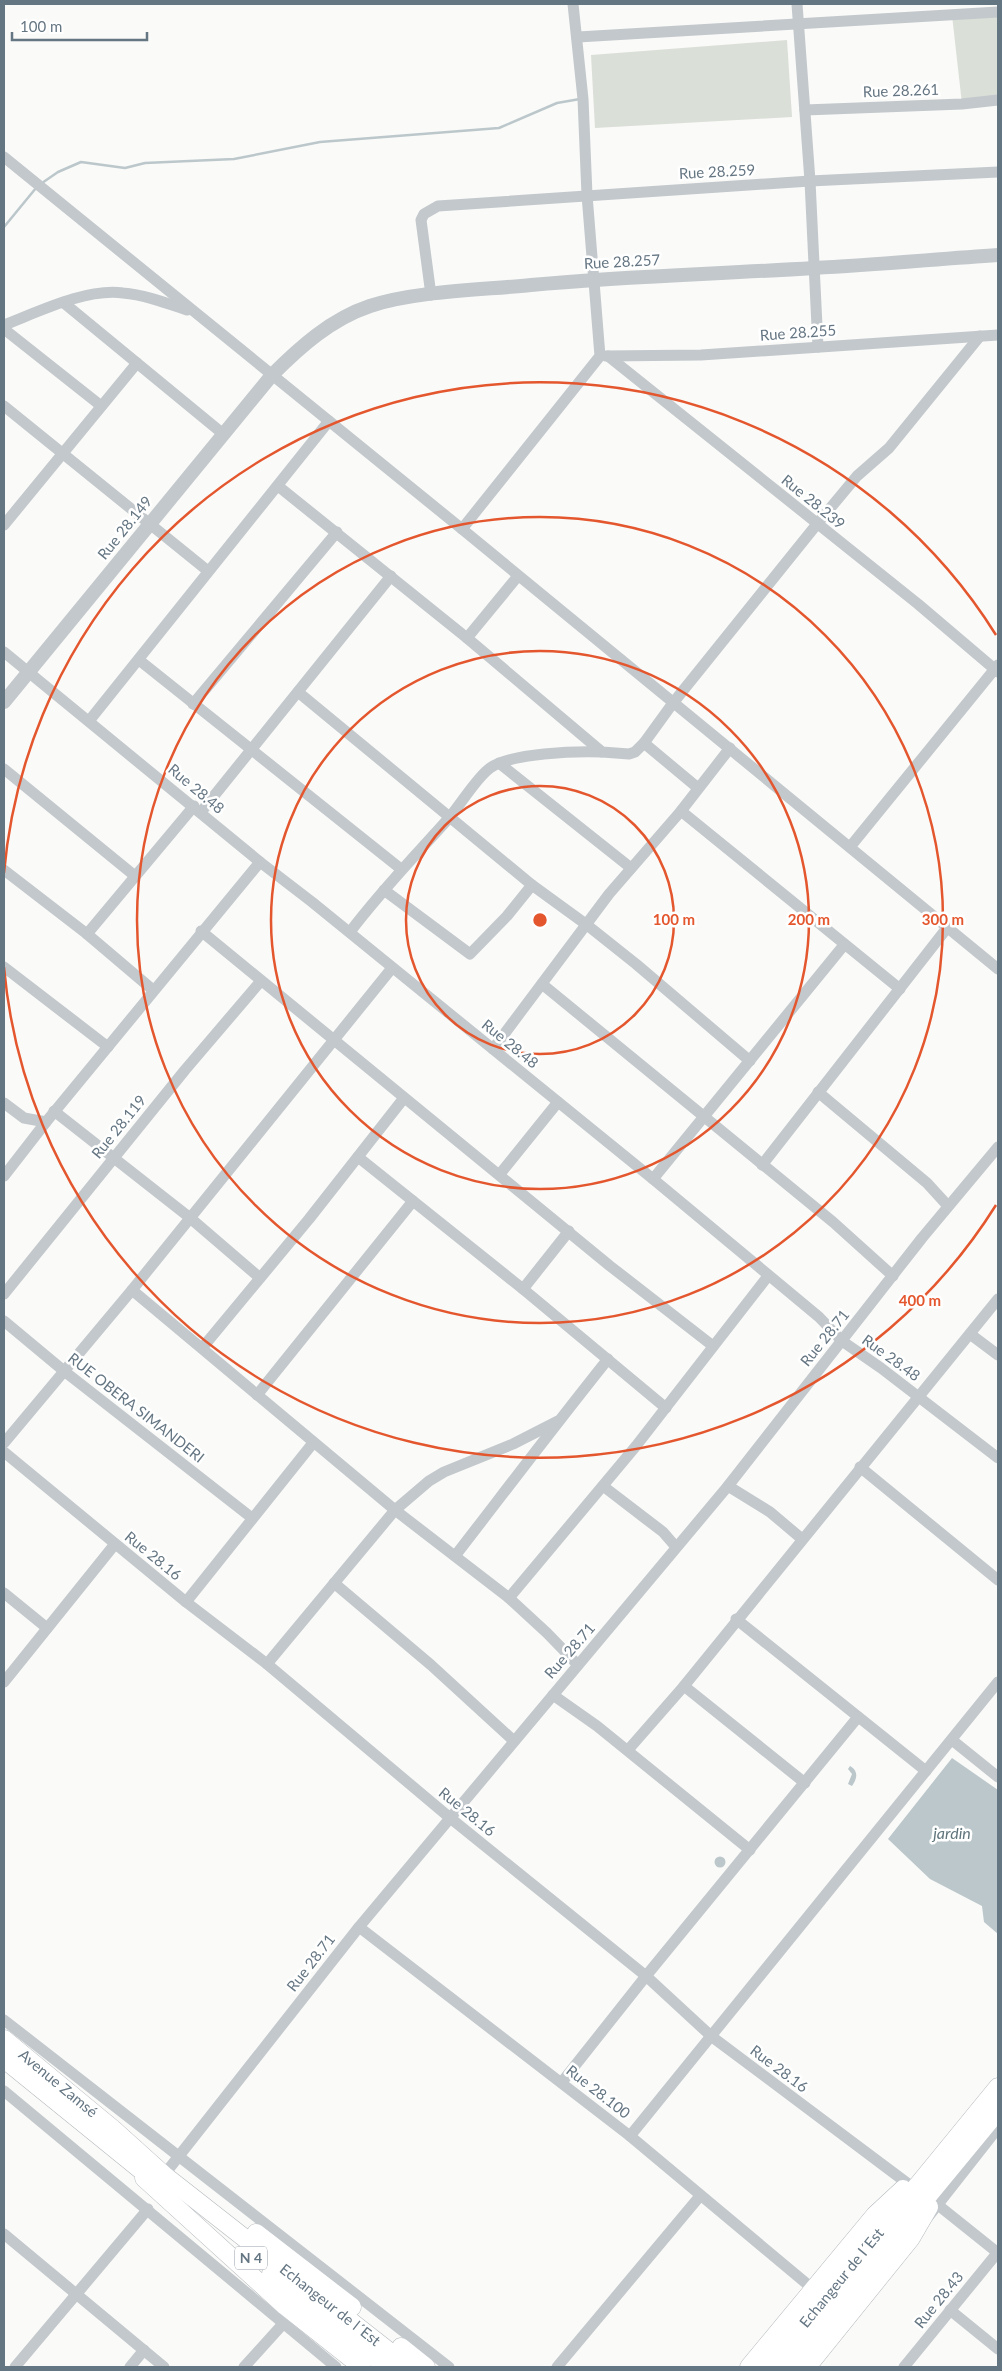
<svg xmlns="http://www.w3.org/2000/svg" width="1002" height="2371" font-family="Lato,sans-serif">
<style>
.green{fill:#dadfd7}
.water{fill:#bbc7cb}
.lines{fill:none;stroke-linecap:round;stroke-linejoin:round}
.stream{stroke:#bbc7cb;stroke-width:2.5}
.primary-casing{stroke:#b5babe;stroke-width:19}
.trunk-casing{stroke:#b4b9bd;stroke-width:19}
.minor{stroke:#c3c8cc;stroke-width:11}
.tertiary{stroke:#c3c8cc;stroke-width:14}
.primary{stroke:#fff;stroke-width:18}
.trunk{stroke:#fff;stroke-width:18}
.ring{fill:none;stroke:#e4572e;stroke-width:2.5}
.labels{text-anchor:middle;stroke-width:5;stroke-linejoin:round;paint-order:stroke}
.shield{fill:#fff;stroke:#939fa8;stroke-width:1}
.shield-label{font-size:14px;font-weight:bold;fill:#657683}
.street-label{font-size:15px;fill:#657683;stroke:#fff}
.water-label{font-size:16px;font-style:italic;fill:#60757c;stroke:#fff}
.centre{fill:#e4572e;stroke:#fff;stroke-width:2.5}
.ring-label{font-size:15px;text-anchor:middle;font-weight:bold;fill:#e4572e;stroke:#fff;stroke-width:5;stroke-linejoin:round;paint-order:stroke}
</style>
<rect width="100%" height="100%" fill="#fafaf8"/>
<g class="green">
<polygon points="998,14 998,100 962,104 952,15"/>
<polygon points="787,40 792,117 595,128 591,55"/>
</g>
<g class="water">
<polygon points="952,1758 998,1790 998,1934 984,1922 982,1906 930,1879 888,1839"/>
<path d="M850,1766C859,1771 857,1779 852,1786L848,1784L852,1774L848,1769Z"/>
<circle cx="720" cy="1862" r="5.5"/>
</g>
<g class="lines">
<g class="stream">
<polyline points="42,183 58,172 81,162 125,168 145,163 234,159 320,142 499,128 557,103 580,99"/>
<polyline points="4,227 36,188"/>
</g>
<g class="primary-casing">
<g id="primary">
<polyline points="749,2367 875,2215 903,2189"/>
<path id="s1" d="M769,2367L998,2087"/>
<polyline points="787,2367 998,2111"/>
<polyline points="807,2367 911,2238 929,2207"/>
</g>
</g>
<g class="trunk-casing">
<g id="trunk">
<path id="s2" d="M4,2039L113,2129L164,2175L409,2367"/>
<polyline points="4,2059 157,2183"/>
<polyline points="144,2178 285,2306 362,2367"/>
<polyline points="256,2233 352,2307"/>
<polyline points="271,2274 387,2367"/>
<polyline points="401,2347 426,2367"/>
</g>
</g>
<g class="minor">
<polyline points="797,4 810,181 818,347"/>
<polyline points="578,37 998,12"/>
<polyline points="805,110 962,104 998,100"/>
<polyline points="4,157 462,529 998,969"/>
<polyline points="431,295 421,220 424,214 438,206 810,181 998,172"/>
<polyline points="64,303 222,433"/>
<path d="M4,325C38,312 86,288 123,293C145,295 166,303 187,310"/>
<polyline points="4,329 100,405"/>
<polyline points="606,356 701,355 998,335"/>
<polyline points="608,356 918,604 998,672"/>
<polyline points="4,406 208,571"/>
<polyline points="278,486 467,638 602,752 629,754 635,752 644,743 673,703 817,524 857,476 889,448 980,336"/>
<polyline points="4,525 137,363"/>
<polyline points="462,529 600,356 587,195 583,99 573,4"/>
<polyline points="467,638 518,576"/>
<polyline points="4,652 260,862 312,902 653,1179 819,1317 842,1341 881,1368 998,1458"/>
<polyline points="139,660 401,869"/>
<polyline points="298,692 532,885 587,925 636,964 750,1061"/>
<polyline points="193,704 337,532"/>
<polyline points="89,721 329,421"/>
<polyline points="644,743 698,788"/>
<polyline points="499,763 631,868"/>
<polyline points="4,769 135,876"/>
<polyline points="681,811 900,989"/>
<polyline points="201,812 391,576"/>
<polyline points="850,847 998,665"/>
<polyline points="4,870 87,934 153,990"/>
<polyline points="384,890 470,954 507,916 532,885"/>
<polyline points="201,931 610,1266 713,1346"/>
<path d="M350,932C380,892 415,856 449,818C461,804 477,777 490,768C511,753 576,751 602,752"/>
<polyline points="87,934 194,806"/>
<polyline points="4,967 108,1047"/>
<polyline points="542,984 833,1222 893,1276"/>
<polyline points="493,1049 609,894 681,811 730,748"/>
<polyline points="818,1092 927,1183 948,1206"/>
<polyline points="4,1103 24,1118 46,1122"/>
<polyline points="54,1111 189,1217 260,1278"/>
<polyline points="358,1157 523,1289 666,1408"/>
<polyline points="762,1165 947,928"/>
<polyline points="500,1174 558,1102"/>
<polyline points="4,1176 46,1122 260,862"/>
<polyline points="653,1179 844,945"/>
<polyline points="523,1289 569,1231"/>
<polyline points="132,1290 395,1510 509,1598 547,1633 578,1665"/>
<polyline points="4,1294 185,1070 260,982"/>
<polyline points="4,1321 64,1371 252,1518"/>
<polyline points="970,1334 998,1355"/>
<polyline points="203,1347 309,1219 404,1098"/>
<polyline points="257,1395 413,1201"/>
<polyline points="4,1443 132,1290 392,968"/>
<polyline points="4,1452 186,1602 267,1664 449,1817 646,1976 711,2036 915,2189"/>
<polyline points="860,1467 998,1580"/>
<polyline points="603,1486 663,1532 676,1547"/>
<polyline points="728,1486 770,1512 802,1539"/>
<path d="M455,1556C506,1490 556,1424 608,1359"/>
<polyline points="334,1583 431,1665 514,1741"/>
<polyline points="4,1593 47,1628"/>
<polyline points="509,1598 636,1446 768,1276"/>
<polyline points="186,1602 313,1443"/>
<polyline points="736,1619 926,1771"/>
<polyline points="267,1664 395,1510 429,1481 444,1472 513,1444 558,1421"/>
<polyline points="4,1682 115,1544"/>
<polyline points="684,1686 805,1783"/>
<polyline points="553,1695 597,1726 750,1850"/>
<polyline points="952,1740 998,1777"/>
<polyline points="628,1750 684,1686 998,1299"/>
<polyline points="359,1927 630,2136 813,2289"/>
<polyline points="4,2020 449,2367"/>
<polyline points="562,2082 646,1976 858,1717"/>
<polyline points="4,2091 336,2367"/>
<polyline points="630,2136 998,1682"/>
<polyline points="164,2175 359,1927 728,1486 922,1238 998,1147"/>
<polyline points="933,2201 998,2253"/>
<polyline points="928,2217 998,2128"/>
<polyline points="4,2234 164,2367"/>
<polyline points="950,2310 998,2349"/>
<polyline points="15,2367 148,2209"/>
<polyline points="130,2367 144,2350"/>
<polyline points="244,2367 282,2325"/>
<polyline points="557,2367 700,2196"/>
<polyline points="904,2367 998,2252"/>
</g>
<path class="tertiary" d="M4,702L272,375C300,347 331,319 370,306C415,291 482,290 531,285C625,276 719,274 814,268C875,265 937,259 998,255"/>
<use href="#primary" class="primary"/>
<use href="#trunk" class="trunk"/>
</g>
<g class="ring">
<circle cx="540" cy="920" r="134"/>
<circle cx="540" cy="920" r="269"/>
<circle cx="540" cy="920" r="403"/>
<path d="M996 1205A538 538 0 0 1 4 967M4 873A538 538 0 0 1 996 635"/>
</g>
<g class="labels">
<rect class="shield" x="235" y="2246.5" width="32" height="23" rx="4"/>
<g class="shield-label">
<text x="251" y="2263">N 4</text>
</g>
<g class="street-label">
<text transform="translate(901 91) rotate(-2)" y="5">Rue 28.261</text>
<text transform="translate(717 172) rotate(-3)" y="5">Rue 28.259</text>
<text transform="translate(622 262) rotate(-3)" y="5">Rue 28.257</text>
<text transform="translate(798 333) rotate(-4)" y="5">Rue 28.255</text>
<text transform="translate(813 502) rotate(39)" y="5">Rue 28.239</text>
<text transform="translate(125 528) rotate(-51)" y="5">Rue 28.149</text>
<text transform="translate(196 789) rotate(40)" y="5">Rue 28.48</text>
<text transform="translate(510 1044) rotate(39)" y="5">Rue 28.48</text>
<text transform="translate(119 1127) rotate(-51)" y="5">Rue 28.119</text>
<text transform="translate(825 1338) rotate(-51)" y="5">Rue 28.71</text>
<text transform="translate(891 1358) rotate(36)" y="5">Rue 28.48</text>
<text transform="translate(136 1408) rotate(38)" y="5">RUE OBERA SIMANDERI</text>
<text transform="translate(153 1556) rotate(39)" y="5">Rue 28.16</text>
<text transform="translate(570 1651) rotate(-49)" y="5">Rue 28.71</text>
<text transform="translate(467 1812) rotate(39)" y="5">Rue 28.16</text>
<text transform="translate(311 1963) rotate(-52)" y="5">Rue 28.71</text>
<text transform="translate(779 2069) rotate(37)" y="5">Rue 28.16</text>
<text dy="5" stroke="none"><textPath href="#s2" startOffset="70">Avenue Zamsé</textPath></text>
<text transform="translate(598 2092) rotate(38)" y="5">Rue 28.100</text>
<text dy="5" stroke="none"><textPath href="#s1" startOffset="115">Echangeur de l´Est</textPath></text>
<text transform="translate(939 2300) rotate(-51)" y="5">Rue 28.43</text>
<text dy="5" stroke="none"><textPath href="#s2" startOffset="421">Echangeur de l´Est</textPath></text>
</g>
<g class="water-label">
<text x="952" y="1839">jardin</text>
</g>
</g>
<circle cx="540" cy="920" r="8" class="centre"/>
<g class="ring-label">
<text x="674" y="925">100 m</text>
<text x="809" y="925">200 m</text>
<text x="943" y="925">300 m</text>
<text x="920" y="1306">400 m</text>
</g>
<rect width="1002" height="2371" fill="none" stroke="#657683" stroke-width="10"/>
<path d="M12 32v8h135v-8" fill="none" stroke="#657683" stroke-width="2.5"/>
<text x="20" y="32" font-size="15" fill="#657683" stroke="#ffffff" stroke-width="4" paint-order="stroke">100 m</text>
</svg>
